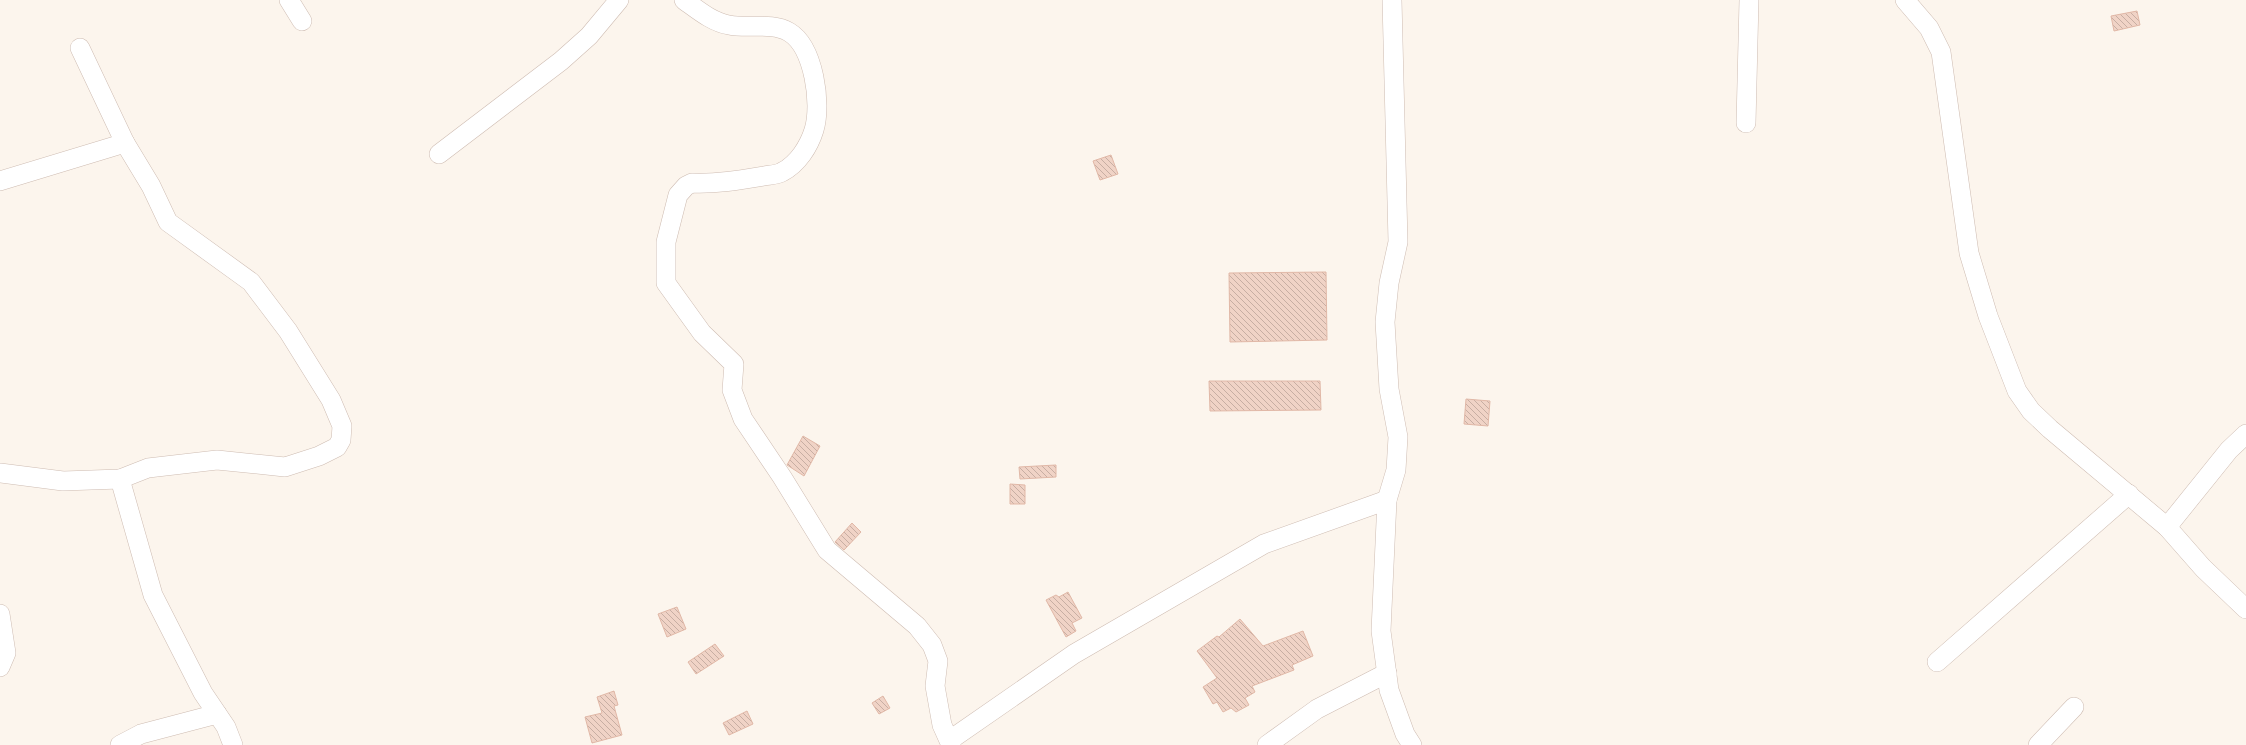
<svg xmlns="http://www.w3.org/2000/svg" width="2246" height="745" font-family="Quicksand,sans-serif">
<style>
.building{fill:url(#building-back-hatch);stroke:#e1b8a7}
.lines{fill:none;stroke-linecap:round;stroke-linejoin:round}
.minor-casing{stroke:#cebcb2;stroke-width:20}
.minor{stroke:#fff;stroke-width:19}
</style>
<defs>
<pattern id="building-back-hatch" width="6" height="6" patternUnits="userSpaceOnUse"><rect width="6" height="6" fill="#f0d3c6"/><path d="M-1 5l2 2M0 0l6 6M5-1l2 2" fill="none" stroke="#c7aea3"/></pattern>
</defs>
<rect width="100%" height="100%" fill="#fcf5ed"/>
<g class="building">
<polygon points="2137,11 2140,25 2114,31 2111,16"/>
<polygon points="1111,155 1118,174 1100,180 1093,161"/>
<polygon points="1326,272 1327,340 1230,342 1229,273"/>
<polygon points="1209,381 1320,381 1321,410 1210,411"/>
<polygon points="1466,399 1490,401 1488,426 1464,424"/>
<polygon points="803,436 820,446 804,476 787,465"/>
<polygon points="1056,465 1056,477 1020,479 1019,467"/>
<polygon points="1010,484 1025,485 1025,504 1010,504"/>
<polygon points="852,523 861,532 844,550 835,542"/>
<polygon points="1068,592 1082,618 1072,623 1076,631 1066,637 1046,600 1056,595 1059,597"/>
<polygon points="677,607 686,629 667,637 658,614"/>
<polygon points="1240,619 1263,646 1303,631 1313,656 1292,665 1294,670 1252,686 1255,692 1245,698 1249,705 1236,712 1231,708 1223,712 1217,702 1213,704 1203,687 1217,678 1197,651 1217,636 1219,637"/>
<polygon points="715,644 724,656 696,674 688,662"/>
<polygon points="614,691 618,705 614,706 622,735 592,743 585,717 602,713 597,697"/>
<polygon points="883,696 890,708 879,714 872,703"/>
<polygon points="747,711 753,724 729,735 723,723"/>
</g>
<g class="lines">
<g class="minor-casing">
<g id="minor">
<polyline points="289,0 302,21"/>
<path d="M684,0C698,10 712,22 729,25C747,29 772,22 789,32C814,47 822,104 814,130C809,146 798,164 782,172C777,175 769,175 764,176C740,180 717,184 692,183L686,186L678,195L666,242V283L702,333L734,364L732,390L743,419L782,477L827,550L917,626L932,645L938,661L935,686L942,725L951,745"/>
<polyline points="1392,0 1398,242 1389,283 1385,322 1389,389 1398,437 1396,470 1387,500 1381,631 1389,690 1405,734 1412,745"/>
<polyline points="1905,0 1929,28 1941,52 1969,253 1988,316 2017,391 2031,411 2050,429 2167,527 2203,568 2246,609"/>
<polyline points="1746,123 1749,0"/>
<polyline points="439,154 561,61 589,36 619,0"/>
<polyline points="0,181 125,143"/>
<polyline points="0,473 63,481 120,479 148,468 217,460 285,467 319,456 337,447 341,440 342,426 331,400 288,331 251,282 168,222 151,186 125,143 80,48"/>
<polyline points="120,479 153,595 203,693 226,727 233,745"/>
<polyline points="2167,527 2229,450 2246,434"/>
<polyline points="0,614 6,653 0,667"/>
<polyline points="1937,662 2129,494"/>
<polyline points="950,740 1074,654 1264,544 1387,500"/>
<polyline points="120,745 141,734 217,714"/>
<polyline points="1267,745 1317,709 1387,673"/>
<polyline points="2038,745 2074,707"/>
</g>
</g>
<use href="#minor" class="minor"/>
</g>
</svg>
